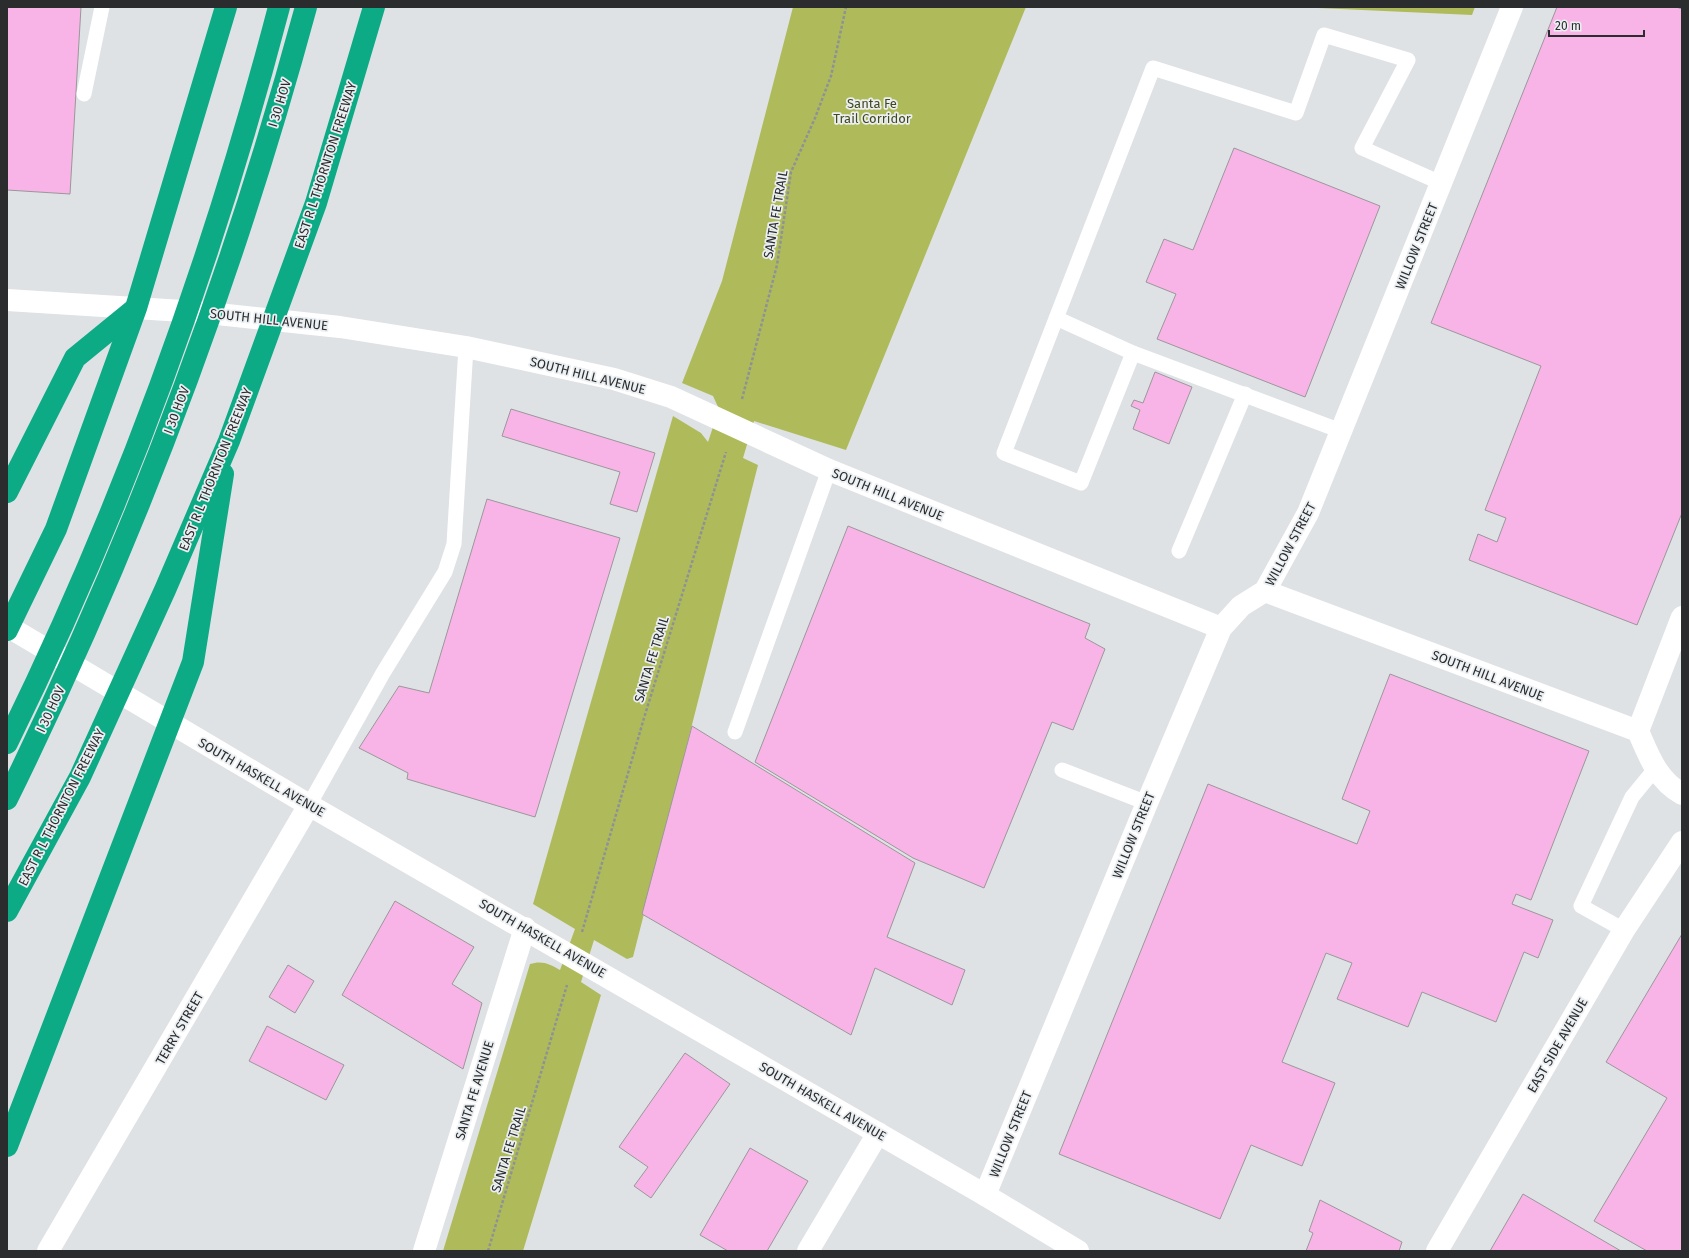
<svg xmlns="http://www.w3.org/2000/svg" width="1689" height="1258" font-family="'Fira Sans',sans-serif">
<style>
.green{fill:#afbb5b}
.building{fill:#f8b4e6;stroke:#9b979a}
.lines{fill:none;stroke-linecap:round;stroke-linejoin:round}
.path{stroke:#8f9294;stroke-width:2.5;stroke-dasharray:3 2;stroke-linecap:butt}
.service{stroke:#fff;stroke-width:15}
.minor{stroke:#fff;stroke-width:22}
.secondary{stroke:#fff;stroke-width:22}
.motorway{stroke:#0daa86;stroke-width:22}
.labels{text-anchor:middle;stroke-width:3.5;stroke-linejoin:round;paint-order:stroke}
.street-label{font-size:13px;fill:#2b2c2e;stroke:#ebeff2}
.park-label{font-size:13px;fill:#42481e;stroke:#ebeff2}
</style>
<rect width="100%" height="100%" fill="#dee2e5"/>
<g class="green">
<path d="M793,7H1026L846,450L754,421L743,458L758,465L633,957L627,959L594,940L581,982L601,995L523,1251H443L530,964C542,960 550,964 560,970L575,929L533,904L673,416L701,433L708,442L719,409L713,396L682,383L722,281Z"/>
<polygon points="1296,7 1475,7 1472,15"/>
</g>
<g class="building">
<polygon points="7,7 81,7 70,194 7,190"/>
<polygon points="1557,7 1676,7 1682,9 1682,513 1637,625 1469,560 1478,534 1497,542 1506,518 1485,510 1541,366 1431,323"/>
<polygon points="1234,148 1380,206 1305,397 1157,339 1176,294 1146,282 1164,239 1193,250"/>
<polygon points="1155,372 1192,387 1169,444 1133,429 1140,410 1131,406 1134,400 1143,403"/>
<polygon points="511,409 655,453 637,512 610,504 620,472 502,436"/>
<polygon points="487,499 620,538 535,817 407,779 408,773 359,748 399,686 429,693"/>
<polygon points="848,526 1090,624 1085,638 1105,649 1073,730 1052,722 984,888 913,858 755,762"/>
<polygon points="1390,674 1589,751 1531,900 1516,894 1512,904 1553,920 1538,958 1524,952 1496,1022 1422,992 1408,1027 1337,999 1352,963 1326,953 1282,1062 1335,1083 1302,1166 1251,1145 1220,1219 1059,1154 1208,784 1357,844 1370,811 1342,799"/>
<polygon points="692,726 915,863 887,937 965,970 952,1005 875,968 851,1035 642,914"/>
<polygon points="395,901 474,947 452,984 482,1003 463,1069 342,995"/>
<polygon points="1682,934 1682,1251 1647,1251 1594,1221 1667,1098 1606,1062"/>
<polygon points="288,965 314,981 295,1013 269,997"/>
<polygon points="267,1026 344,1065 326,1100 249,1061"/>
<polygon points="685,1053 730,1084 651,1198 634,1186 648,1167 619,1147"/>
<polygon points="750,1148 808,1181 767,1251 728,1251 700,1235"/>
<polygon points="1523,1194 1621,1251 1490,1251"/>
<polygon points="1320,1200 1402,1242 1399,1251 1306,1251 1313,1233 1309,1231"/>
</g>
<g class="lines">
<g class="path">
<polyline points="742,399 777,265 791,172 815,118 831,76 846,7"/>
<polyline points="582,932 644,718 726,452"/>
<polyline points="488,1251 567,985"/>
</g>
<g class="service">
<polyline points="84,94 102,7"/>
<polyline points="1056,318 1133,353 1081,483 1004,453 1153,68 1296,113 1324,35 1408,60 1362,148 1441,183"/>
<polyline points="1133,353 1341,431"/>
<polyline points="1179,551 1245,394"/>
<polyline points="735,732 829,470"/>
<polyline points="1062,770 1147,803"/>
<polyline points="309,805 383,673 445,572 454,544 466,347"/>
<polyline points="1624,930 1581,906 1632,797 1655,769"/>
</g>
<g class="minor">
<polyline points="7,300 199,312 340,327 466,347 614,379 671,397 829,470 1221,628"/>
<path d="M1265,591L1638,731C1649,756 1657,780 1682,794"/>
<polyline points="1638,731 1682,617"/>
<polyline points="985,1195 1147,803 1221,628 1241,606 1265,591 1308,513 1512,7"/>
<polyline points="424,1251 525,928"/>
<polyline points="808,1251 878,1133"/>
<polyline points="1437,1251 1624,930 1682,842"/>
</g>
<g class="secondary">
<polyline points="7,626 309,805 985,1195 1078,1251"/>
<polyline points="48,1251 309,805"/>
</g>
<g class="motorway">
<polyline points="7,492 75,358 135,309"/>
<polyline points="7,630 56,529 136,308 226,7"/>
<path d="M7,743C122,509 213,260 279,7"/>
<path d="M7,799C132,545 232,280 306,7"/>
<polyline points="7,911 80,777 165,590 229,441 316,203 374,7"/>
<polyline points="7,1146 193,662 223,474"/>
</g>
</g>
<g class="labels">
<g class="street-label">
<text transform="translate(279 103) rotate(-73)" y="5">I 30 HOV</text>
<text transform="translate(325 165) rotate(-72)" y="5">EAST R L THORNTON FREEWAY</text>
<text transform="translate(775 214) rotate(-80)" y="5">SANTA FE TRAIL</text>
<text transform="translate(1416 246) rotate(-68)" y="5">WILLOW STREET</text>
<text transform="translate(269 319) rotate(6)" y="5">SOUTH HILL AVENUE</text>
<text transform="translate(588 375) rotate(14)" y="5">SOUTH HILL AVENUE</text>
<text transform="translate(176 410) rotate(-69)" y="5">I 30 HOV</text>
<text transform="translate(215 469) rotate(-68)" y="5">EAST R L THORNTON FREEWAY</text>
<text transform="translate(888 494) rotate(22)" y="5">SOUTH HILL AVENUE</text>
<text transform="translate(1290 544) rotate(-62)" y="5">WILLOW STREET</text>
<text transform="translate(651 659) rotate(-73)" y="5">SANTA FE TRAIL</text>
<text transform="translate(1488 675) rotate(21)" y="5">SOUTH HILL AVENUE</text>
<text transform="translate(50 709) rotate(-65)" y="5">I 30 HOV</text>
<text transform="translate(262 777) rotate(30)" y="5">SOUTH HASKELL AVENUE</text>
<text transform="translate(61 807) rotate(-63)" y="5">EAST R L THORNTON FREEWAY</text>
<text transform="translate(1133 835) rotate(-68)" y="5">WILLOW STREET</text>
<text transform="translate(543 938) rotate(30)" y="5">SOUTH HASKELL AVENUE</text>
<text transform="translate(179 1028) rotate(-60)" y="5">TERRY STREET</text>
<text transform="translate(1557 1045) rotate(-60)" y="5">EAST SIDE AVENUE</text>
<text transform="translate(474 1090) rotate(-73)" y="5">SANTA FE AVENUE</text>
<text transform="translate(823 1101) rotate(30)" y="5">SOUTH HASKELL AVENUE</text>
<text transform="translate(1010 1134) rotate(-68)" y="5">WILLOW STREET</text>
<text transform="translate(508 1149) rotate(-73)" y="5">SANTA FE TRAIL</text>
</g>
<g class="park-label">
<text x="872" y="108">Santa Fe<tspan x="872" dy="15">Trail Corridor</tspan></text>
</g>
</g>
<rect width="1689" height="1258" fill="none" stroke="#2b2c2e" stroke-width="16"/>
<path d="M1549 30v6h95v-6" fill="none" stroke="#2b2c2e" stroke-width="2"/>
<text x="1555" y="30" font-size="12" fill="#2b2c2e" stroke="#ebeff2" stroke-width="3" paint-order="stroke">20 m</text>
</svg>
